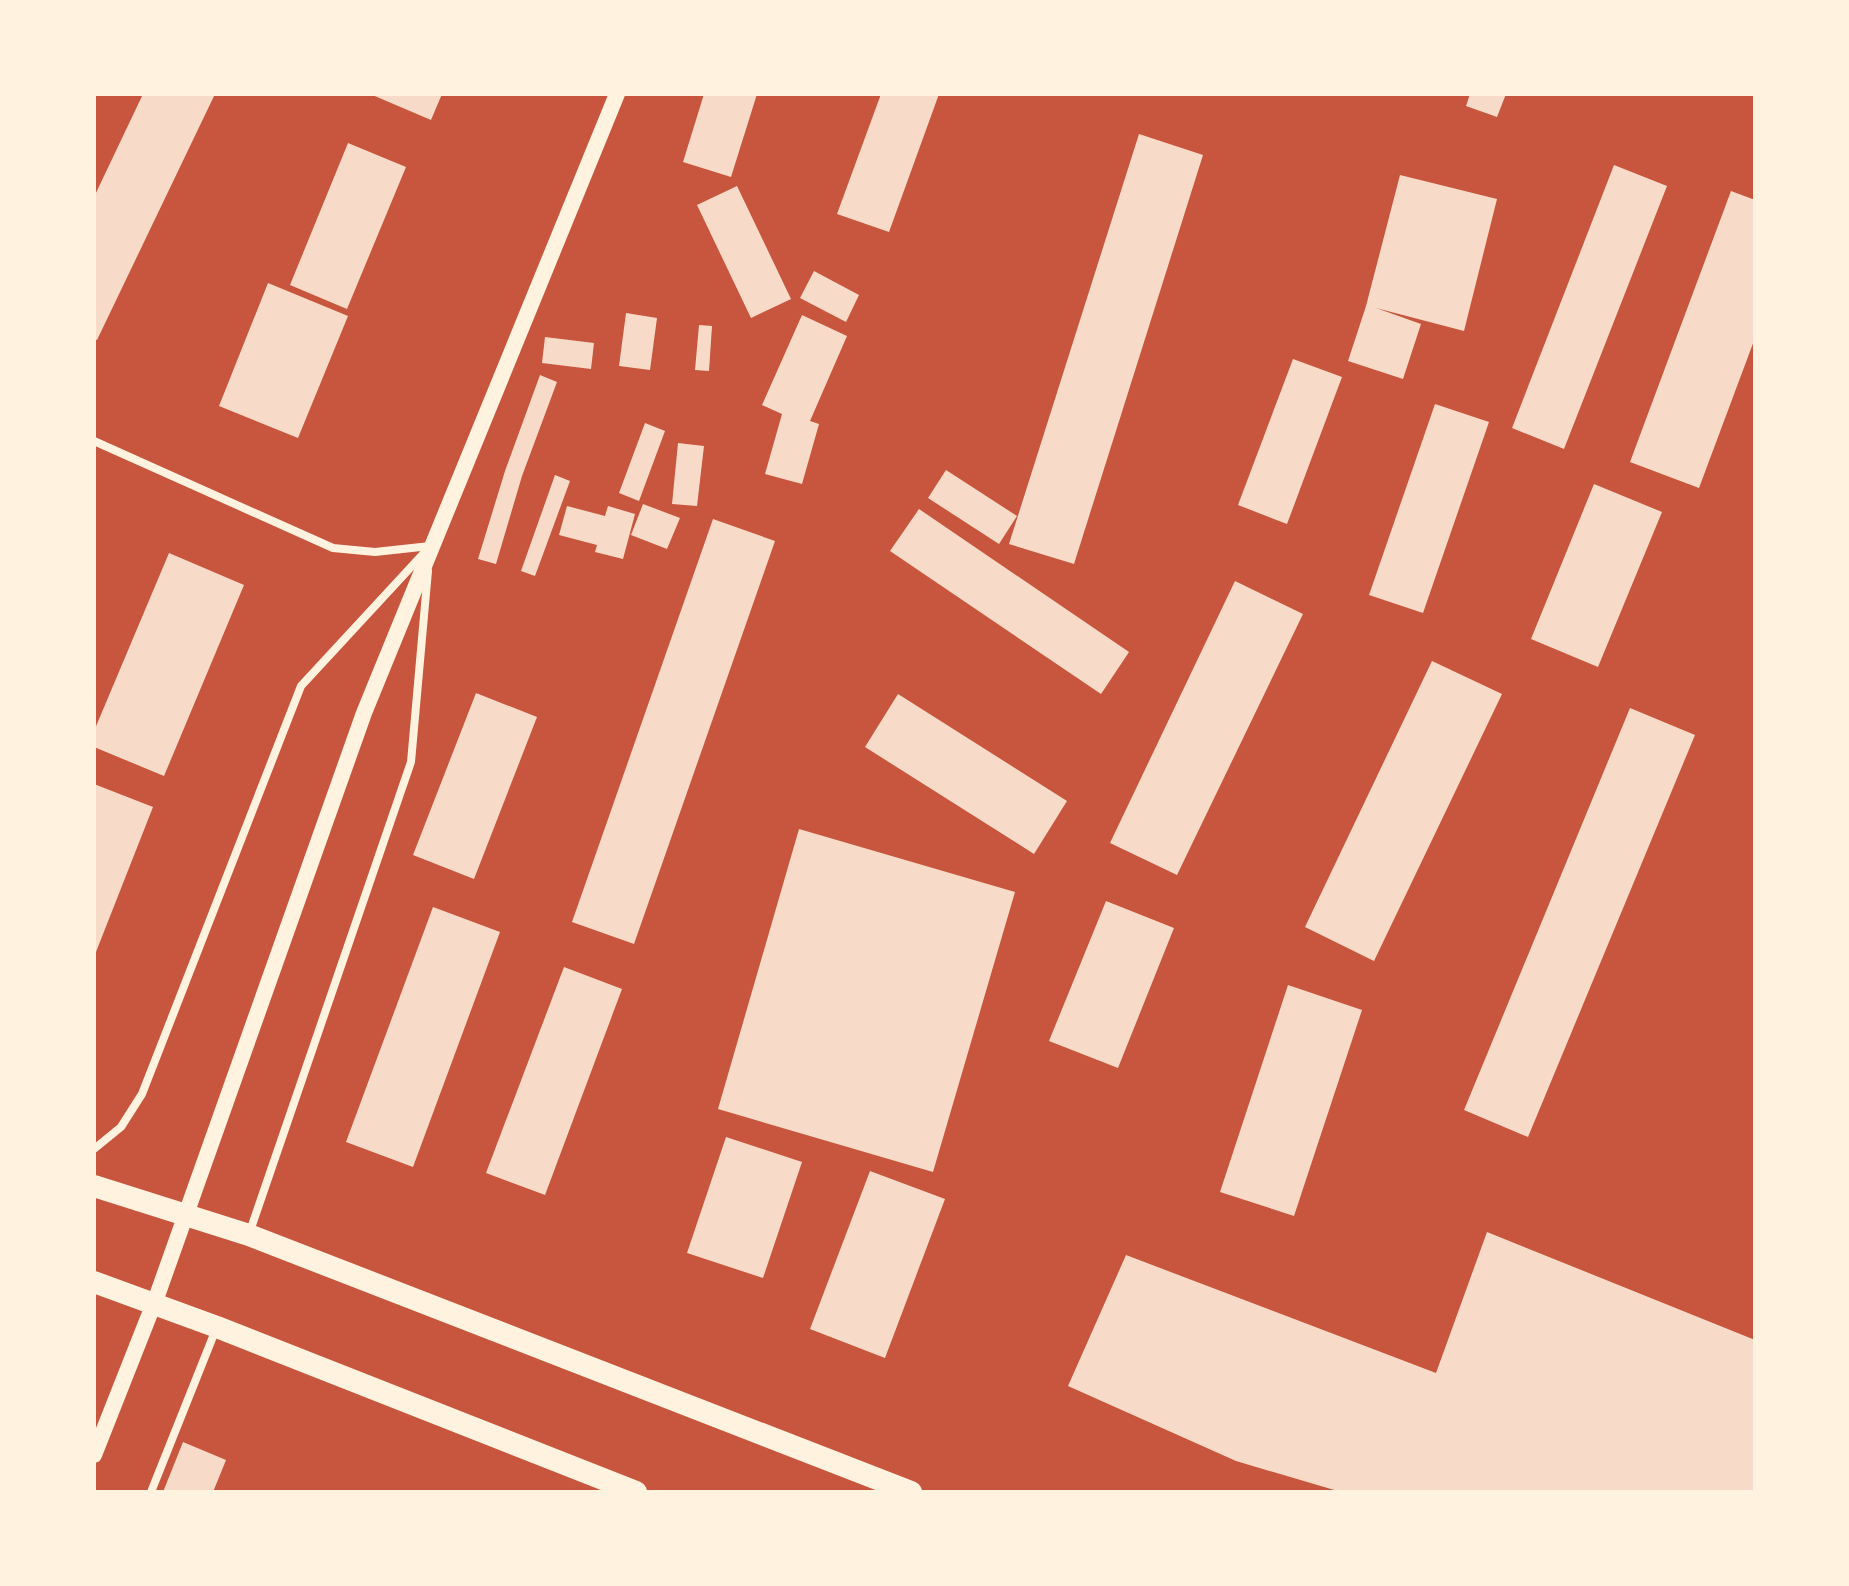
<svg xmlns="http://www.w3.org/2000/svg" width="1849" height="1586" font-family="Bitter,serif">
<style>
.building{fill:#f7dbc8}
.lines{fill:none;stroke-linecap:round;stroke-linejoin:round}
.minor{stroke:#fff3e0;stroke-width:8}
.secondary{stroke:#fff3e0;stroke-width:16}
.trunk{stroke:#fff3e0;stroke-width:22}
</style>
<rect width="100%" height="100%" fill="#c8553d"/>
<g class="building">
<polygon points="143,94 215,94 97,340 94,339 94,197"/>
<polygon points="370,94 442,94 431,120"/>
<polygon points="704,94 757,94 731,177 683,162"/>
<polygon points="881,94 939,94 889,232 837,214"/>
<polygon points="1470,94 1506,94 1497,117 1466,106"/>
<polygon points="1139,134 1203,155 1074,564 1009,544"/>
<polygon points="348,143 406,167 347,309 290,285"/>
<polygon points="1614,165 1667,186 1564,449 1512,428"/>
<polygon points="1400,175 1497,199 1464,331 1376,308 1421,324 1403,379 1348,361 1366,306"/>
<polygon points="737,186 791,299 751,318 697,205"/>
<polygon points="1731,191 1755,200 1755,338 1699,488 1630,462"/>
<polygon points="814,271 859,295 846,322 800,298"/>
<polygon points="268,283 348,316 298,438 219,406"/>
<polygon points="626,313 657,318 650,370 619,366"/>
<polygon points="802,315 847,336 810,421 819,424 802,484 765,474 782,414 762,405"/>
<polygon points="699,325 712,326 709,371 695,370"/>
<polygon points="545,337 594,343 591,369 542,363"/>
<polygon points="1293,359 1342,377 1287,524 1238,505"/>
<polygon points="540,375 557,382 522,476 496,564 478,559 505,471"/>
<polygon points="1435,404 1489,422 1423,613 1369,595"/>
<polygon points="645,423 665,431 639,501 619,493"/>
<polygon points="678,443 704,446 697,506 672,504"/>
<polygon points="946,470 1017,516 999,544 928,498"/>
<polygon points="555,475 570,481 535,576 521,571"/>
<polygon points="1594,484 1662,512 1598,667 1531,639"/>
<polygon points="643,504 680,518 667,549 631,535"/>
<polygon points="567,506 605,516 608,506 635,514 623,559 595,552 597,545 559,535"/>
<polygon points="919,509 1129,652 1101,694 890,551"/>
<polygon points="713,519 775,541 634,944 572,922"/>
<polygon points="169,553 244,585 164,776 94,747 94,731"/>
<polygon points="1235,581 1303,614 1177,875 1110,843"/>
<polygon points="1432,661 1502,694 1374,961 1305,927"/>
<polygon points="476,693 537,717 474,879 413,855"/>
<polygon points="898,694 1067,801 1034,854 865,747"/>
<polygon points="1630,708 1695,735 1528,1137 1464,1110"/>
<polygon points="94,784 153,807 94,957"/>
<polygon points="799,829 1015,892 933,1172 718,1109"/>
<polygon points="1106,901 1174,928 1118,1068 1049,1041"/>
<polygon points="433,907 500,932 413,1167 346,1142"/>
<polygon points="564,967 622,989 545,1195 486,1173"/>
<polygon points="1288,985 1362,1010 1294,1216 1220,1192"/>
<polygon points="726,1137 802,1162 763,1278 687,1253"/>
<polygon points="870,1171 945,1199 885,1358 810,1329"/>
<polygon points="1487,1232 1755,1340 1755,1492 1341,1492 1236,1461 1068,1386 1126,1255 1436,1373"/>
<polygon points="183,1442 226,1460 213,1492 163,1492"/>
</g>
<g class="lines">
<g class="minor">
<polyline points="94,441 333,548 375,552 430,546"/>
<polyline points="94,1149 121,1127 142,1094 301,686 424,553"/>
<polyline points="249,1234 411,762 428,571"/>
<polyline points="151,1492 216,1329"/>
</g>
<polyline class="secondary" points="94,1455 158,1293 364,713 617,94"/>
<g class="trunk">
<polyline points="94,1186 249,1235 911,1492"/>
<polyline points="94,1282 217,1327 636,1492"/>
</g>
</g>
<rect width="1849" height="1586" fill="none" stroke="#fff3e0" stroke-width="192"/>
</svg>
